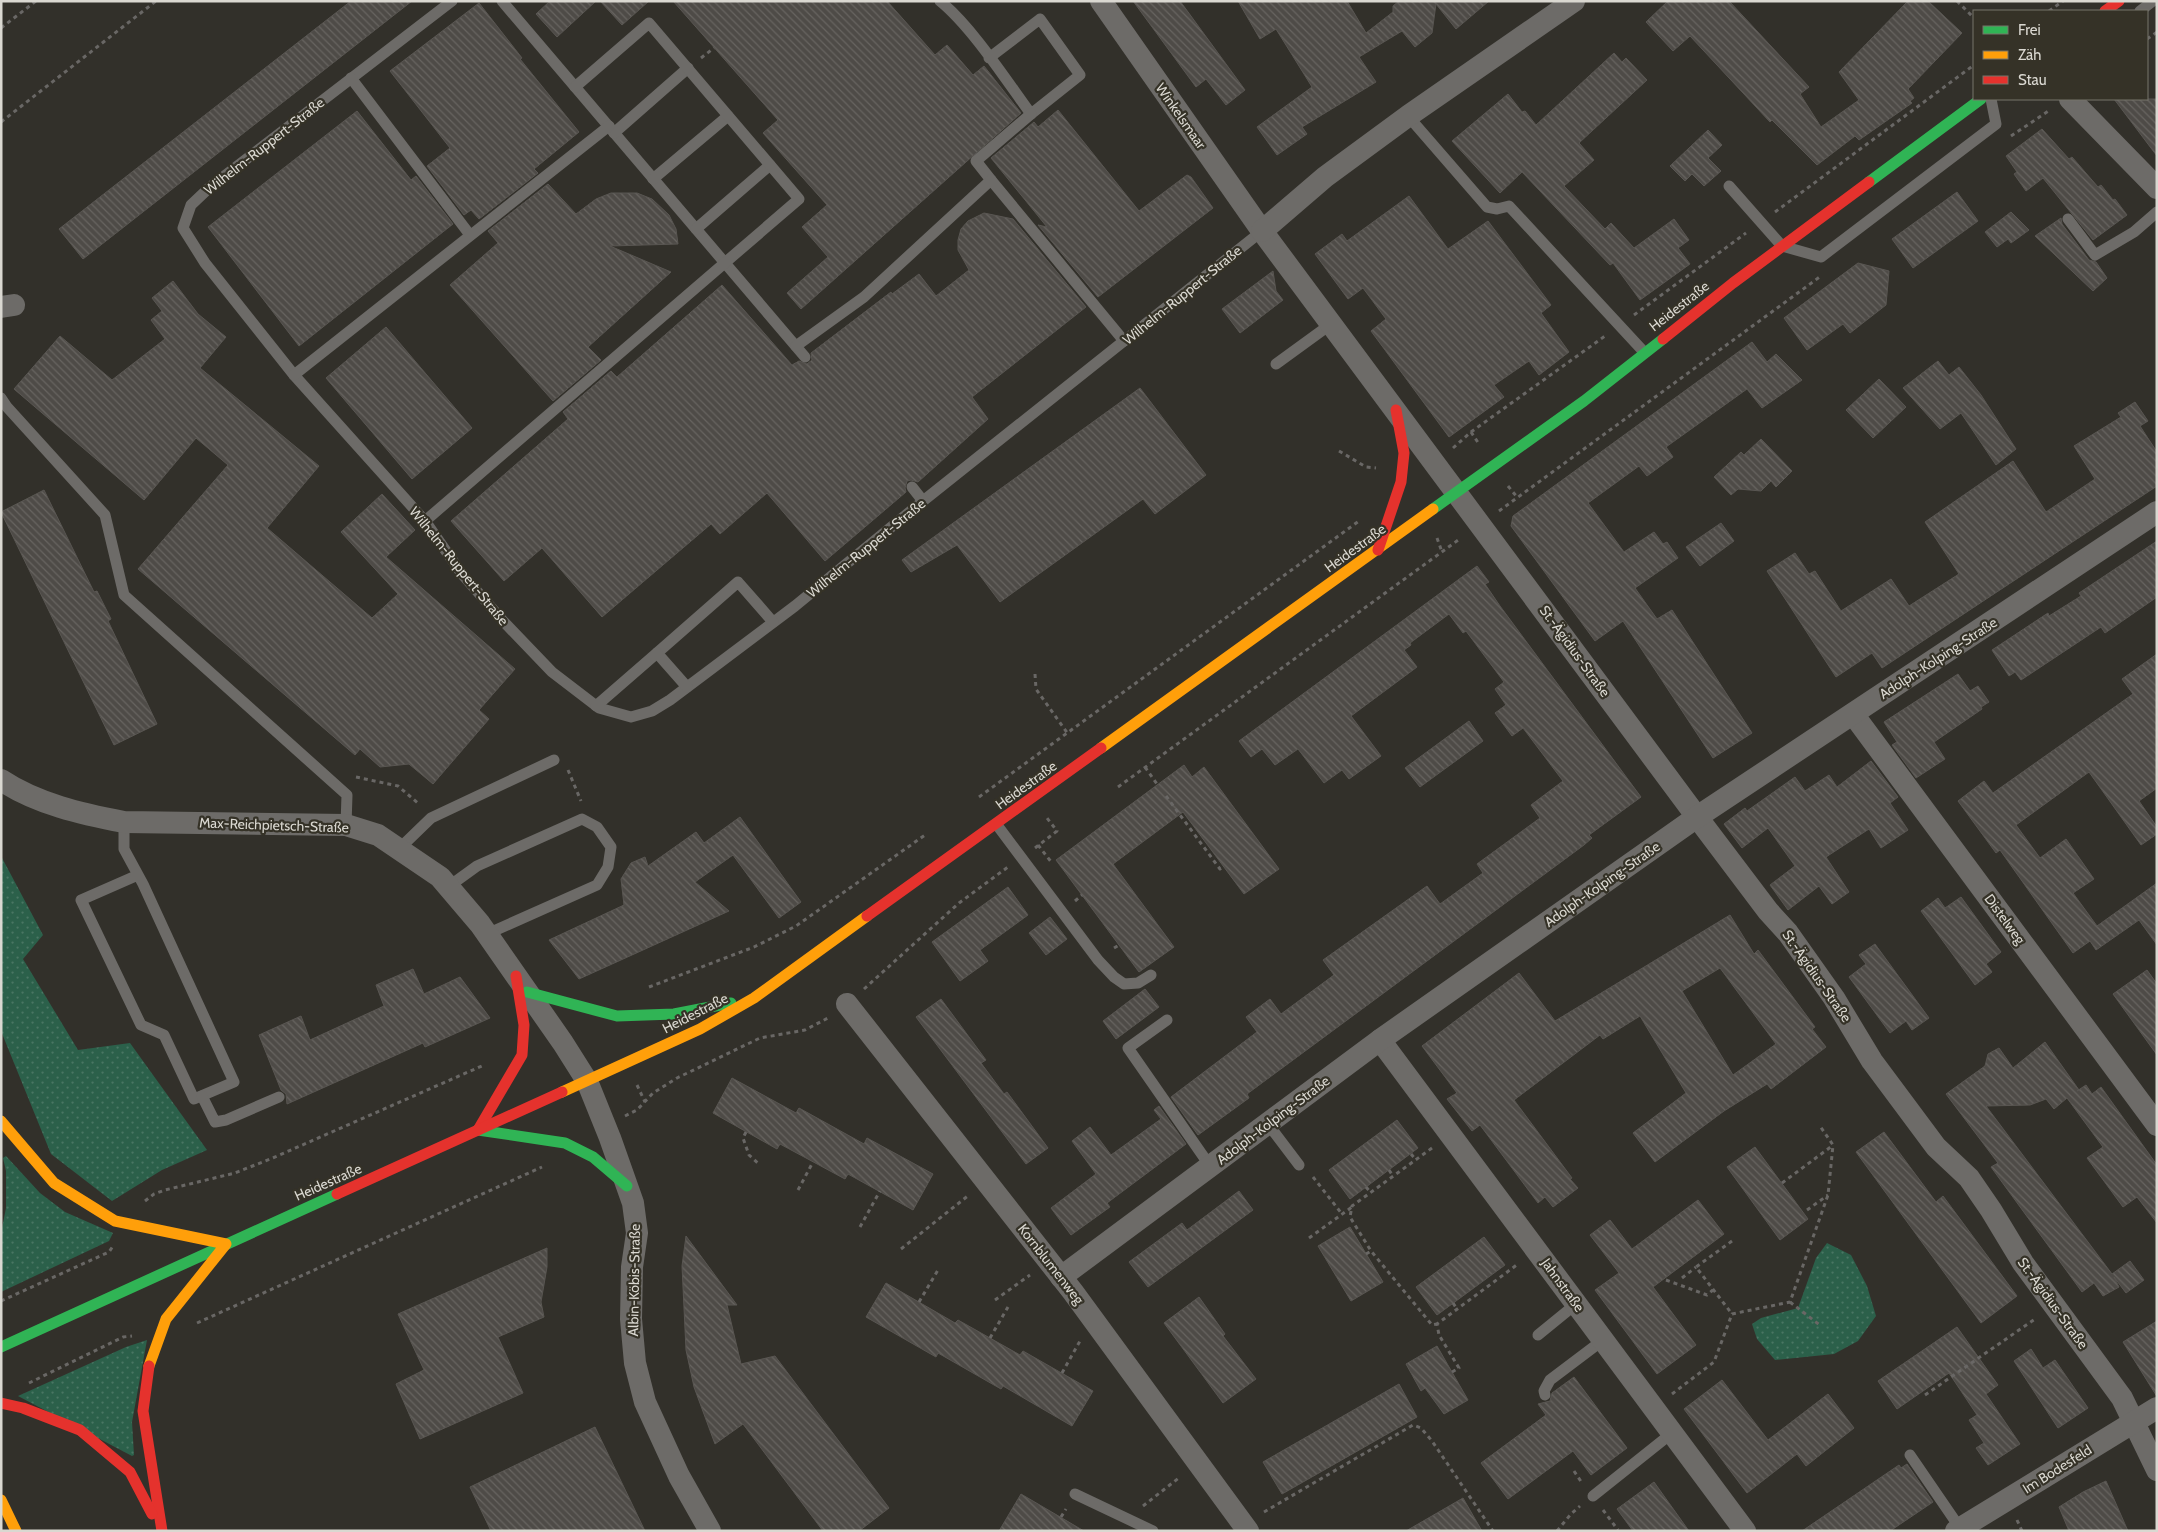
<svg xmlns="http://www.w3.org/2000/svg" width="2158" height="1532" font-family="Cabin,sans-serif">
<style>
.green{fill:url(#green-dots)}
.building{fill:url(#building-back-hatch);stroke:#595652;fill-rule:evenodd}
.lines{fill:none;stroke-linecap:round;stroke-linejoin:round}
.path{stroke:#696765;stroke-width:3;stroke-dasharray:4 4;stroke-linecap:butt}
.lane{stroke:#6d6b68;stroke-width:11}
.street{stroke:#6d6b68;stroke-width:22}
.fast{stroke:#30b455;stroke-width:11}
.slow{stroke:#ff9f0a;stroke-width:11}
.jam{stroke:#e5322d;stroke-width:11}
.labels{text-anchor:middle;stroke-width:4.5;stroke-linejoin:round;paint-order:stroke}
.street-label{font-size:14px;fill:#dad8d1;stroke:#353227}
</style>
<defs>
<pattern id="green-dots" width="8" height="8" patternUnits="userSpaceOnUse" patternTransform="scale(1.25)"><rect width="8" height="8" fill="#2b604a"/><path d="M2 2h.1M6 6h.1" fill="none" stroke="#497663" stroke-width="1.8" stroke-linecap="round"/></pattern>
<pattern id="building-back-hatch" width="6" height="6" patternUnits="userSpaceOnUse" patternTransform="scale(1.25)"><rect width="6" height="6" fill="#4e4b47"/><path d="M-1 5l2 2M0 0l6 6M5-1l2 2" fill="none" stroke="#676460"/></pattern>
</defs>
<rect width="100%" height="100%" fill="#32302a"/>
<g class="green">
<polygon points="1,856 43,935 23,959 78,1050 130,1043 207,1150 162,1170 112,1201 51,1154 1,1031"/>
<polygon points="6,1156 40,1193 65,1212 113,1233 109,1241 1,1292 1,1233 6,1208 6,1171 3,1158"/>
<polygon points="1827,1243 1851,1255 1867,1286 1876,1316 1858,1341 1834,1354 1775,1360 1757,1339 1752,1324 1761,1318 1798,1308 1816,1258"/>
<polygon points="147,1340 132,1422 134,1455 132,1456 18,1396 126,1347"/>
</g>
<g class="building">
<polygon points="351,1 412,1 83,259 59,229"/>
<polygon points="550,1 596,1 557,37 536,14"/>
<polygon points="600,1 649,1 622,25"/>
<polygon points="673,1 887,1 935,55 947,45 973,75 984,66 1021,113 801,309 787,293 828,257 802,227 827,205 763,133 778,120"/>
<polygon points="1133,1 1180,1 1245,90 1226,105 1206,79 1196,87"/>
<polygon points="1238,1 1347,1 1366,33 1393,12 1393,6 1399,1 1489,1 1456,29 1436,4 1432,33 1415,47 1402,31 1359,57 1376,82 1302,127 1307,134 1277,155 1257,127 1312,87 1276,29 1260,39"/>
<polygon points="1668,1 1729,1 1809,87 1800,94 1821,127 1859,100 1839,72 1908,1 1928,1 1962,33 1908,89 1914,98 1910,101 1912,103 1859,140 1855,136 1817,165 1772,120 1770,122 1690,36 1673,51 1646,22"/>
<polygon points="479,3 522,58 520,59 579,132 534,169 538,173 479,219 471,210 464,215 427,166 450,148 390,71"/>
<polygon points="1614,53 1622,62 1626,58 1647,80 1579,143 1594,160 1564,186 1605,229 1611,223 1634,248 1674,219 1689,240 1678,248 1690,264 1640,300 1613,263 1610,265 1522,172 1500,193 1452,141 1508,94 1522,112 1525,111 1536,125"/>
<polygon points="2114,99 2157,99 2157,156"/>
<polygon points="1058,110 1139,211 1187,175 1191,177 1213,208 1098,297 1038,225 1047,227 991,158 1034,122 1038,127"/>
<polygon points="357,111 411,180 416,176 453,224 299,346 208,227"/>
<polygon points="2042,129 2069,159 2072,157 2098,187 2101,185 2113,200 2115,199 2127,215 2093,240 2043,178 2026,191 2014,174 2017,172 2006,156"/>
<polygon points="1708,130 1722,145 1708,158 1721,171 1704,186 1692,174 1685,181 1670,166"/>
<polygon points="548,184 576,214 596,199 611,193 637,193 652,199 669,215 676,229 678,244 610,246 671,272 588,347 601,360 553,401 450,285 498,243 488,231"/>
<polygon points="1957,192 1978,221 1913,268 1892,239"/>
<polygon points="1409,196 1448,249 1488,221 1551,305 1541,313 1569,352 1539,375 1529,361 1494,385 1504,397 1449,437 1371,331 1386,319 1363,288 1348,299 1315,254 1342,234 1347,241"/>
<polygon points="2011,212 2029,230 2011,243 2008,239 1997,247 1985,232"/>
<polygon points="984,213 1013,219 1086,307 972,397 988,419 918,482 911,480 907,481 905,488 906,492 825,561 767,493 720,534 711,524 602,617 542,548 504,581 451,521 568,419 563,412 611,371 617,377 722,285 792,365 799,361 807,364 812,360 811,353 891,292 892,294 919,274 936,296 969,270 958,250 958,240 961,229 968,221"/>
<polygon points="2061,218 2062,224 2089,260 2096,262 2107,278 2093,291 2035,236"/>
<polygon points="1858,263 1889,271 1886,305 1850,333 1843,324 1807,350 1784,318"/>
<polygon points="1273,271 1276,291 1283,300 1240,333 1222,309"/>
<polygon points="173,281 198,314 226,337 200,368 319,466 267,528 372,618 398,594 341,532 382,494 415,530 386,557 515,669 479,710 489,719 433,784 409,764 380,767 360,749 355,755 138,569 228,465 196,438 144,500 14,389 60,336 112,380 165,339 151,320 162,311 152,298"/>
<polygon points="386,327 472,428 412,479 326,378"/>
<polygon points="1752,342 1767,362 1776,354 1802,380 1762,408 1747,389 1666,447 1673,457 1647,476 1639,466 1588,503 1624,552 1654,532 1663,544 1667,542 1678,558 1635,588 1657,619 1672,610 1752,733 1713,758 1623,621 1595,641 1511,526 1513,516"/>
<polygon points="1938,361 1949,375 1959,367 1981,395 2016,449 1996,465 1961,413 1940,429 1903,388"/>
<polygon points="1879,379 1906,407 1873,438 1846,410"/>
<polygon points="1140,388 1206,475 1155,514 1143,499 1000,602 957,545 911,572 902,560"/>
<polygon points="2135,402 2148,421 2140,426 2157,452 2157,486 1882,668 1872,653 1836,677 1767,571 1795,553 1809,574 1815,571 1841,611 1891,579 1909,606 1959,574 1925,522 2013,461 2046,512 2095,479 2074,446 2121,417 2118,413"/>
<polygon points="1761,439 1792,471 1776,487 1771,481 1761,491 1738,489 1731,495 1714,477 1741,452 1744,455"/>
<polygon points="44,490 94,592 97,591 111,619 108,621 157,724 114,745 1,512"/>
<polygon points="1721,523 1734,541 1700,566 1686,547"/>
<polygon points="2157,541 2157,597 2105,633 2101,627 2021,680 2015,672 2009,676 1992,650 2048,613 2049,616 2081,596 2079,593"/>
<polygon points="1477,566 1489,582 1485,584 1500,606 1641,797 1589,835 1592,838 1584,845 1247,1094 1249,1098 1198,1135 1171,1097 1257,1032 1246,1017 1270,999 1281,1014 1334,975 1323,960 1427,886 1440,904 1483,873 1477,864 1540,818 1531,805 1563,781 1523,728 1512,736 1495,713 1506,705 1495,689 1504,682 1466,631 1463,633 1449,614 1410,643 1411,645 1404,650 1417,667 1351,716 1381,756 1349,779 1342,770 1324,783 1298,749 1275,765 1262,749 1251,757 1239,741"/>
<polygon points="2157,654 2157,788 2139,801 2157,827 2157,834 2141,845 2089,772 2016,825 2040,858 2066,839 2094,879 2073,893 2097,926 2157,883 2157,945 2139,920 2096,950 2090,941 2073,953 2000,850 1996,853 1958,801 1984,781 1993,793 2133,694 2122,679"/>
<polygon points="1958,674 1970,691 1978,686 1989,702 1981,707 1982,709 1934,742 1945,759 1916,778 1892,745 1897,742 1884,722"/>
<polygon points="1469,721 1483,741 1420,787 1405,768"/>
<polygon points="1871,761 1898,797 1890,803 1908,830 1881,848 1869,829 1826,857 1849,892 1832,904 1819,886 1788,910 1770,885 1795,866 1768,828 1742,848 1724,824 1745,808 1747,811 1795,777 1805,791 1829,775 1837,787"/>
<polygon points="1184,765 1192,777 1204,767 1279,869 1244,894 1183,812 1113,864 1174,947 1139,972 1056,860"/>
<polygon points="740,817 801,902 779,918 733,855 695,882 729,911 579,979 549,940 624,905 621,879 631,863 645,857 648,866 696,832 704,843"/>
<polygon points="1008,887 1028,915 980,950 988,961 960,981 932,942"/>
<polygon points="1961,897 2001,952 1986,964 1992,972 1975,985 1921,911 1938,898 1945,908"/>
<path d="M1730,915L1754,954L1758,950L1815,1027L1812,1029L1826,1047L1771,1089L1767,1084L1724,1111L1655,1162L1633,1133L1686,1093L1640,1016L1603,1039L1600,1035L1514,1100L1572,1178L1570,1179L1578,1188L1553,1207L1545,1197L1538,1203L1480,1125L1472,1131L1447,1099L1457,1093L1422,1046L1519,973L1555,1021ZM1720,968L1776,1044L1733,1075L1682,991Z"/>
<polygon points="1050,917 1067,939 1046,955 1029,933"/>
<polygon points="1875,944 1929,1018 1912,1030 1906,1021 1890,1033 1849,977 1866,964 1859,955"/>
<polygon points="413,969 424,994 460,977 490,1018 425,1047 423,1043 287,1104 286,1094 281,1090 259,1035 301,1016 310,1040 384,1006 376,985"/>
<polygon points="2147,970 2157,984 2157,1055 2113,994"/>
<polygon points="1145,989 1159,1007 1116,1039 1103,1021"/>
<polygon points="941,999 986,1060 981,1063 1004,1094 1007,1092 1048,1148 1026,1164 916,1017"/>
<polygon points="2045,1042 2079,1090 2077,1091 2086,1085 2092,1094 2101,1087 2157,1165 2157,1223 2137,1197 2123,1207 2087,1158 2103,1147 2067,1098 2054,1109 2046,1099 2030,1105 1986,1106 2112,1274 2130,1261 2144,1280 2126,1293 2114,1277 2119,1287 2103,1296 2094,1283 2082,1292 1991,1167 1998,1163 1946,1094 1985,1066 1988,1054 1999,1048 2013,1068"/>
<polygon points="732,1078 796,1113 799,1108 864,1144 867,1138 933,1174 913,1210 848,1174 845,1179 780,1144 777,1149 713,1113"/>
<polygon points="1159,1106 1186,1144 1107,1203 1110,1207 1071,1235 1051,1208 1096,1174 1072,1141 1090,1127 1111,1155 1161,1119 1154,1110"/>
<polygon points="1397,1120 1418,1148 1350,1199 1329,1170"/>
<polygon points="1884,1132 1936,1202 1943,1196 2017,1296 1981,1323 1856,1152"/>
<polygon points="1755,1147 1808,1219 1780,1240 1727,1167"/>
<polygon points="1239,1191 1253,1210 1148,1287 1129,1262 1182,1223 1187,1230"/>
<polygon points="1698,1200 1724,1234 1653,1287 1696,1345 1657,1374 1595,1290 1619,1273 1590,1235 1610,1220 1632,1249"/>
<polygon points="1350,1227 1383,1282 1351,1301 1318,1246"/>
<polygon points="686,1236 737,1305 727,1305 741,1364 775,1356 889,1508 859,1531 823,1531 743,1424 715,1444 694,1387 686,1350 682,1266"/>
<polygon points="1484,1237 1505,1265 1437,1315 1416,1287"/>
<polygon points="547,1248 547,1267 541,1302 544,1317 498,1337 523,1393 420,1439 396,1384 424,1370 398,1314"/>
<polygon points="886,1283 955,1323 958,1320 1020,1355 1023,1351 1093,1391 1072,1426 1003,1386 1001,1389 938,1353 936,1357 866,1317"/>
<polygon points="1199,1297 1225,1334 1223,1336 1256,1379 1223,1403 1164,1323"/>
<polygon points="2157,1321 2157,1395 2156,1395 2123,1342"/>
<polygon points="1957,1327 1998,1385 1986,1394 2020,1444 1988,1465 1976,1448 1984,1443 1969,1420 1977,1415 1949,1373 1897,1409 1878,1381"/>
<polygon points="1437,1346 1468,1400 1444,1414 1425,1388 1421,1391 1406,1364"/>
<polygon points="2031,1349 2043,1368 2055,1360 2088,1408 2058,1428 2014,1361"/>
<polygon points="1574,1377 1627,1448 1591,1475 1573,1451 1508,1499 1481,1463 1546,1415 1538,1404 1550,1401 1552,1393"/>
<polygon points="1722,1380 1768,1440 1828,1394 1854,1428 1806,1466 1797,1454 1747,1493 1684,1409"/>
<polygon points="1399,1384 1417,1417 1282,1494 1263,1462"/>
<polygon points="595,1427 645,1531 491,1531 470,1487"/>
<polygon points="1907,1464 1933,1502 1890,1531 1802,1531 1899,1465 1901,1468"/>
<polygon points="2106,1481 2128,1531 2069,1531 2059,1507 2083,1492"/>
<polygon points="1654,1482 1689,1531 1633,1531 1617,1509"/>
<polygon points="1021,1494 1084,1531 999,1531"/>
<polygon points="1463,1498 1482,1531 1406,1531"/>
</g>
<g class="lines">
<g class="path">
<polyline points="1957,1 1974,18"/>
<polyline points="2049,11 2063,1"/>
<polyline points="1,28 36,1"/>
<polyline points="2147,39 2157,32"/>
<polyline points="701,58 714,48"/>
<polyline points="1,122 156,1"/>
<polyline points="2011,136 2050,110"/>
<polyline points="1775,212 1974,65"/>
<polyline points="1634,315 1746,233"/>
<polyline points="1471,432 1479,444"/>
<polyline points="1453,448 1471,432 1605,336"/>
<polyline points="1339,451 1366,467 1376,468"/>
<polyline points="1508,486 1517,497"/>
<polyline points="1499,511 1821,276"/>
<polyline points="1437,538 1442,552"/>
<polyline points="1035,674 1036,689 1068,734"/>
<polyline points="1145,767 1157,784"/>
<polyline points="568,770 581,801"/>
<polyline points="356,777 398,786 419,804"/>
<polyline points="1118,787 1461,538"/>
<polyline points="1166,796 1220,869 1224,866"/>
<polyline points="979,797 1359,521"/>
<polyline points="1038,845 1052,863"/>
<polyline points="1035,848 1057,831 1047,818"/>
<polyline points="1075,901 1082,895"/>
<polyline points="1114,948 1119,945"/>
<polyline points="649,987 754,947 796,926 925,835"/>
<polyline points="864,989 959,903 1008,867"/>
<polyline points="637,1085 645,1102"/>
<polyline points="625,1116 637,1110 653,1093 677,1078 760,1038 805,1030 828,1018"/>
<polyline points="746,1132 743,1138 749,1155 760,1165"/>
<polyline points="1432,1148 1352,1206 1350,1217 1371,1251 1432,1325 1437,1324"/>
<polyline points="1411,1154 1416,1160"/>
<polyline points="1389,1170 1393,1176"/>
<polyline points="1313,1177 1342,1214"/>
<polyline points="1782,1183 1832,1146"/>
<polyline points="1366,1187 1371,1193"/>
<polyline points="798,1190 813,1162"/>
<polyline points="145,1201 154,1194 165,1190 235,1173 275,1157 484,1065"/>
<polyline points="1807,1210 1828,1195"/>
<polyline points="860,1227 880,1191"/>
<polyline points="1309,1238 1352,1207"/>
<polyline points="1732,1241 1696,1267 1732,1314"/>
<polyline points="901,1249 969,1195"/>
<polyline points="1366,1254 1371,1251"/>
<polyline points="1682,1278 1696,1267"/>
<polyline points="1666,1280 1707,1295 1713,1290"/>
<polyline points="995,1300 1030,1275"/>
<polyline points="1,1301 109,1252 113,1246"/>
<polyline points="919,1302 938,1270"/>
<polyline points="1790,1302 1821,1326"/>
<polyline points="1453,1303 1457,1309"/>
<polyline points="197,1323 542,1167"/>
<polyline points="990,1338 1008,1307"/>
<polyline points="1452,1372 1459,1368 1439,1335 1437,1324 1518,1264"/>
<polyline points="1062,1373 1080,1341"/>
<polyline points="29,1383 123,1337 132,1336"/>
<polyline points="1672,1394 1714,1362 1732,1314 1790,1302 1828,1195 1833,1145 1820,1126"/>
<polyline points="1925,1395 2035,1319"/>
<polyline points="1574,1471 1582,1483"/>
<polyline points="1143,1506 1180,1477"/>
<polyline points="1603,1510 1618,1530"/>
<polyline points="1264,1512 1413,1425 1421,1428 1432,1441 1493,1531"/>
<polyline points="1061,1517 1066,1509"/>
<polyline points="2017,1520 2022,1531"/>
<polyline points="1557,1531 1571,1514 1580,1506"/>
</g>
<g class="lane">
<polyline points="452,1 210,187 191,205 183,228 205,263 294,375 425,521 462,574 504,622 552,672 599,708 631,717 652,711 670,700 795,606 923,501 1262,231"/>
<polyline points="502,1 805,357"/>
<path d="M940,1C972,27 1006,80 1031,114L1080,75L1040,19L989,58"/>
<polyline points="2140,11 2153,1"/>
<polyline points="351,78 470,235"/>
<polyline points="1408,116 1487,207 1497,209 1509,206 1644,352"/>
<polyline points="614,133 688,68"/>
<polyline points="653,179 728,116"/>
<polyline points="991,180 976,161 1031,114"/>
<polyline points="1729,186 1782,246 1821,257 1996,124 1991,99"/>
<polyline points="2068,219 2095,255 2134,232 2157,212"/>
<polyline points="696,229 770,165"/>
<polyline points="796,346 864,297 991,180 1124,341"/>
<polyline points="1276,364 1331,324"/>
<polyline points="294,375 609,126"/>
<polyline points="1,398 7,407 105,515 124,595 347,795 346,825"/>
<polyline points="912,487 923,501"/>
<polyline points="425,521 799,199 649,23 575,87"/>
<polyline points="687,687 657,653 738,582 773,622"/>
<polyline points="596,706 657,653"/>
<polyline points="124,822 124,849 143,884 234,1082 194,1099 164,1035 141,1025 81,900 138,875"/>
<polyline points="997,825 1098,960 1114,977 1124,984 1138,983 1151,975"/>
<polyline points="400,848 431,818 554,760"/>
<polyline points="448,887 477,866 582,819 597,827 611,847 608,867 597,885 487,934"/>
<polyline points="1167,1020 1128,1048 1210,1166"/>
<polyline points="202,1096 215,1122 226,1120 279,1097"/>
<polyline points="1268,1124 1299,1165"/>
<polyline points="1538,1335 1576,1304"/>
<polyline points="1545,1395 1544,1391 1550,1380 1603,1340"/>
<polyline points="1910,1455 1960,1528"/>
<polyline points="1075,1494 1153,1531"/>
<polyline points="1593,1496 1672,1433"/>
</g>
<g class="street">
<polyline points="1101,1 1262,231 1697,817 1768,911 1788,933 1834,998 1872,1061 1936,1147 1969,1178 1991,1210 2023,1263 2122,1398 2157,1470"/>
<polyline points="2070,99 2157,188"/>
<polyline points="1262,231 1325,177 1408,116 1574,1"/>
<polyline points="1,307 14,305"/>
<polyline points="1853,714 2157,1125"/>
<path d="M1,780C37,804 82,814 124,822L346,825L378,835L440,877L480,924L563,1043L587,1081L610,1138L633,1203L637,1233L632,1267L631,1319L635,1363L645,1402L679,1476L710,1531"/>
<polyline points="847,1004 1073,1292 1248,1531"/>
<polyline points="1380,1040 1745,1531"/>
<polyline points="1061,1277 1380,1040 1697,817 2157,512"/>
<polyline points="1956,1531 2157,1408"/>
</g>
<g class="fast">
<polyline points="1869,182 1981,99"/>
<polyline points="1433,509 1584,401 1663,339"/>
<polyline points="527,992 617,1016 674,1014 731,1003"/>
<polyline points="478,1130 565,1143 593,1157 627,1186"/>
<polyline points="1,1347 337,1194"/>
</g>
<g class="slow">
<polyline points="1101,748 1433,509"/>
<polyline points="562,1092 700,1029 754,998 867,916"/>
<polyline points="1,1121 54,1183 115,1221 226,1244 166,1319 149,1366"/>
<polyline points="1,1500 16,1531"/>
</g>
<g class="jam">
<polyline points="2105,11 2119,1"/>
<polyline points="1663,339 1733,283 1869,182"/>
<polyline points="1378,550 1401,482 1404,453 1396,410"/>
<polyline points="867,916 1101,748"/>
<polyline points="478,1130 522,1055 524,1025 516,976"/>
<polyline points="337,1194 562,1092"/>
<polyline points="149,1366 143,1411 162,1531"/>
<polyline points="1,1403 23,1408 80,1430 130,1472 152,1514"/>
</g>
</g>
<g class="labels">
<g class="street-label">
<text transform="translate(1181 116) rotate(55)" y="5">Winkelsmaar</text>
<text transform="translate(264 146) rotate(-38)" y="5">Wilhelm-Ruppert-Straße</text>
<text transform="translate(1182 295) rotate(-39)" y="5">Wilhelm-Ruppert-Straße</text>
<text transform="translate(1679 306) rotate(-38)" y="5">Heidestraße</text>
<text transform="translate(866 548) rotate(-39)" y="5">Wilhelm-Ruppert-Straße</text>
<text transform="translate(1355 548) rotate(-36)" y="5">Heidestraße</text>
<text transform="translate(459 566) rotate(51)" y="5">Wilhelm-Ruppert-Straße</text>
<text transform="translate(1575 651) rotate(54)" y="5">St.-Ägidius-Straße</text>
<text transform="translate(1938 658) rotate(-33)" y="5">Adolph-Kolping-Straße</text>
<text transform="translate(1026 785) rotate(-36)" y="5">Heidestraße</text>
<text transform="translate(274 825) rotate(2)" y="5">Max-Reichpietsch-Straße</text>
<text transform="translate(1602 884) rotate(-35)" y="5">Adolph-Kolping-Straße</text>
<text transform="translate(2005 919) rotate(54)" y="5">Distelweg</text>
<text transform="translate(1817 976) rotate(55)" y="5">St.-Ägidius-Straße</text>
<text transform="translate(695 1013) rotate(-27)" y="5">Heidestraße</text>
<text transform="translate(1273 1120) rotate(-37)" y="5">Adolph-Kolping-Straße</text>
<text transform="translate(328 1182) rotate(-24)" y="5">Heidestraße</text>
<text transform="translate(1051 1264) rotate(52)" y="5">Kornblumenweg</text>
<text transform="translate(634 1280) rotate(-89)" y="5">Albin-Köbis-Straße</text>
<text transform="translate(1563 1285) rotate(54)" y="5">Jahnstraße</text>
<text transform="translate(2053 1303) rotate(54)" y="5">St.-Ägidius-Straße</text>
<text transform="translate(2057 1469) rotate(-32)" y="5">Im Bodesfeld</text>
</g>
</g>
<rect width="2158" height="1532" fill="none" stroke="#dad8d1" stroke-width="5"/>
<rect x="1973" y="10" width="175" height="90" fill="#353227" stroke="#77746b"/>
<rect x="1983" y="26" width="25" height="8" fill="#30b455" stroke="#77746b"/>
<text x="2018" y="35" font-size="15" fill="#dad8d1">Frei</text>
<rect x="1983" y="51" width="25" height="8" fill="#ff9f0a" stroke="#77746b"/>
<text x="2018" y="60" font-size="15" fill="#dad8d1">Zäh</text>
<rect x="1983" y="76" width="25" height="8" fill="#e5322d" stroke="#77746b"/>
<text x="2018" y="85" font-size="15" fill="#dad8d1">Stau</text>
</svg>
